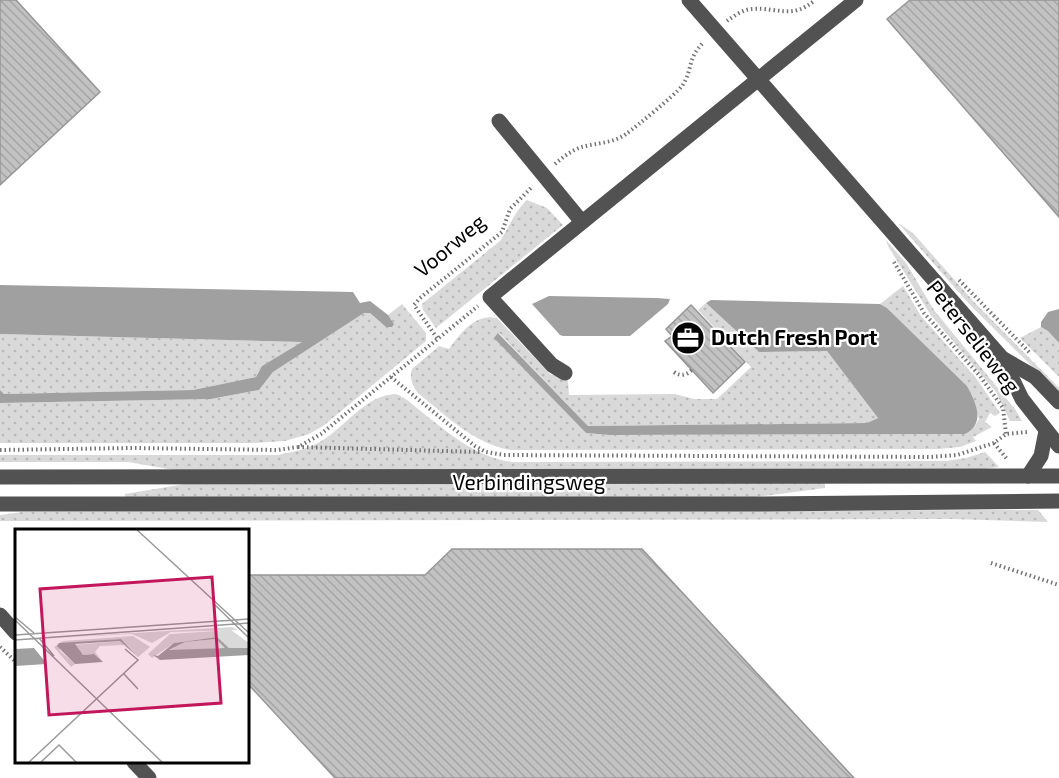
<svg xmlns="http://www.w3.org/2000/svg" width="1059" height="778" font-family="'Exo 2',sans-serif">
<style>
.grass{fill:url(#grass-dots)}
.water{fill:#a0a0a0}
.building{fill:url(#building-back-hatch);stroke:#969696;stroke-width:1.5}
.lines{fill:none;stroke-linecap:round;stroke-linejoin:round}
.path{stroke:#747474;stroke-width:4;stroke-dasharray:1.5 3;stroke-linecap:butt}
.minor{stroke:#525252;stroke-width:15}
.labels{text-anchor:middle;stroke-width:4.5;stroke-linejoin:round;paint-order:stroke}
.street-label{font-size:21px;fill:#000;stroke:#fff}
.poi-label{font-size:21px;font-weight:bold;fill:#000;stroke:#fff;text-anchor:start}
.inset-road{fill:none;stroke:#999;stroke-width:1.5}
.view{fill:#c2185b;fill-opacity:0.15;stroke:#c2185b;stroke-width:3}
.inset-edge{fill:none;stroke:#000;stroke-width:3}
</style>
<defs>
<pattern id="grass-dots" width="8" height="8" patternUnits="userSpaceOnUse" patternTransform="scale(1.5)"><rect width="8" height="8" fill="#d9d9d9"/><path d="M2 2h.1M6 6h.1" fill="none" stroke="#b8b8b8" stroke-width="1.8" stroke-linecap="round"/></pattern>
<pattern id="building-back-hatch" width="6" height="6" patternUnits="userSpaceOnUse" patternTransform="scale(1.5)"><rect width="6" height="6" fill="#c2c2c2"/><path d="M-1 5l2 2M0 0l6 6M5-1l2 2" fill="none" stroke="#a5a5a5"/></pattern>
</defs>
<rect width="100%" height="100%" fill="#fff"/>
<g class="grass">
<path d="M527,200L547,208L563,225L436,328L423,310L422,304L500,241C511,225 512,215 527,200Z"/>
<polygon points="898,223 913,233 974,302 1059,388 1059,393 969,304"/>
<polygon points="886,240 906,263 934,310 1015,409 1022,421 1010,421 996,392 930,314 888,246"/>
<path d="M903,286L921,316L976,378L1000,413L995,416L990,413L985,422L992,427L973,437L976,441L960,447L939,449L510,450C473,443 448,417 419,394C413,387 409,379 412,369L439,346L449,349C460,334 475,313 497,318L550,374L568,380L569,395L675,394L694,399H717L751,367L698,310L706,303L759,352L827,351L878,418L867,423L588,426L499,333L495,338L586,433L609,435L965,434L975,426L979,419L967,386L887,308L880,304Z"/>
<polygon points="402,304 426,333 426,341 323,426 309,434 285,441 252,443 0,443 0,403 211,399 259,390 273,372 364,313 370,313 386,327 394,324 388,315"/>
<polygon points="1041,327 1048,331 1059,343 1059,377 1020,338"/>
<polygon points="0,334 303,342 262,366 256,377 193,390 4,394 0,390"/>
<path d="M396,394C407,398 414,406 423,413C451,435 476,457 512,462L947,461L966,458L985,452L999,467L984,469L180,471L128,462H0V455H277C294,452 312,448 326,438C349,422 367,395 396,394Z"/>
<polygon points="825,482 825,488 756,497 125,500 125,494 185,484"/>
<polygon points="1038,510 1048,522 951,519 0,521 0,515 22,512"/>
</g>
<g class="water">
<polygon points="0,285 353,292 360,303 370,301 388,315 394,324 392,327 386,327 370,313 364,313 273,372 259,390 211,399 0,403 0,390 4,394 193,390 256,377 262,366 302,342 0,334"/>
<polygon points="549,296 656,298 670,299 668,304 630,336 563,336 560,335 532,304"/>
<path d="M711,300L880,304L887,308L967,386C976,403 986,423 965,434L609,435L586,433L494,338L498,333L588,426L867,423L878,418L827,351L759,352L706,303Z"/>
<polygon points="1059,309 1059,343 1048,331 1041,327 1041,322 1048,312"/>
</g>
<g class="building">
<polygon points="0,0 16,0 100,92 0,185"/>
<polygon points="910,0 1059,0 1059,217 887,19"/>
<polygon points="691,305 745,362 713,393 665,341 672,336 666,329"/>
<polygon points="452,549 642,549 854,778 335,778 248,684 248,575 425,575"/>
</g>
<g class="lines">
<g class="path">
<path d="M727,21C734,16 743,9 752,9C778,7 792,20 815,0"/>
<path d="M555,164C563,157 572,150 582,147C596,143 614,143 626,134C638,125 674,96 682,86C693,70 687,58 704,42"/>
<polyline points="894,262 924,313 980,376 1003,408 1006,434"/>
<polyline points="959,280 1031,354"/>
<polyline points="437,338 414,305 420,298 502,232 510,209 533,186"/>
<path d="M674,372C681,377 686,375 692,370"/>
<polyline points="391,377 475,446 486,452 504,455 930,457 957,455 994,443 1006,434 1027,432"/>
<polyline points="994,443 1007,459"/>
<polyline points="298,447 482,452"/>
<polyline points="0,450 132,448 277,450 298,447 321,434 478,306"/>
<polyline points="991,563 1059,585"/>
<polyline points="0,647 16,662"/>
</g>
<g class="minor">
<polyline points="689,0 1002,358 1022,399 1059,446"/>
<polyline points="499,121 582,222"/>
<polyline points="1002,358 1035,377 1059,402"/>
<polyline points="565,373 552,365 490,297 856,0"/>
<polyline points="1028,476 1041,456 1046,431"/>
<polyline points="0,477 1059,476"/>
<polyline points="0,504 763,504 1059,501"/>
<polyline points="0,615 16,633"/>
<polyline points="134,762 149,778"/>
</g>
</g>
<defs>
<g id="office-disc" transform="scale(1.725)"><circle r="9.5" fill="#000" stroke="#fff"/><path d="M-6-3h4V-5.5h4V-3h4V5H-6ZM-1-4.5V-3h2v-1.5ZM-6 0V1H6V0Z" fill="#fff"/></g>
</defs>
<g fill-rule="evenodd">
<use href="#office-disc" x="688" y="338"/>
</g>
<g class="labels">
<g class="street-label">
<text transform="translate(450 246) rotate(-40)" y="7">Voorweg</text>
<text transform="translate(973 337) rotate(52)" y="7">Peterselieweg</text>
<text x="529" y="490">Verbindingsweg</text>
</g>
<g class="poi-label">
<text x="711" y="345">Dutch Fresh Port</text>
</g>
</g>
<g transform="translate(15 529)">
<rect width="234" height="234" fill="#fff"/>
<path d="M217,98L223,101L156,103L137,114L117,105L38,109ZM216,101L234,114V119H214L202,108L159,114L137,129L133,125L155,105ZM118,107L135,118L123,128L109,116L85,117L80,123L88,133L79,125L68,126L58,116L106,112L121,125L106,110L44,115L45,122L60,135L56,138L39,118L48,112ZM201,110L211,119L153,122L170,113Z" fill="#d9d9d9"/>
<path d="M202,108L214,119H234V126L145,131L138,126L143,127L159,114ZM201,110L210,119L154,121L170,113ZM106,110L121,126L105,112L60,115L68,126L79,125L88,133L60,135L42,117L44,114ZM19,119L32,135L0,137V120Z" fill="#a0a0a0" fill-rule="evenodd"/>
<path class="inset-road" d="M121,0L234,104M200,76L234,109M0,88L19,104M0,91L148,234M0,106L234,90M24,109L39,127M0,111L234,94M109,145L123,160M13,234L123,131L110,120M25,234L44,216L62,234"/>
<path class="view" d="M197,48L206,174L34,186L25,60Z"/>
<rect width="234" height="234" class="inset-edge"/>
</g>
</svg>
